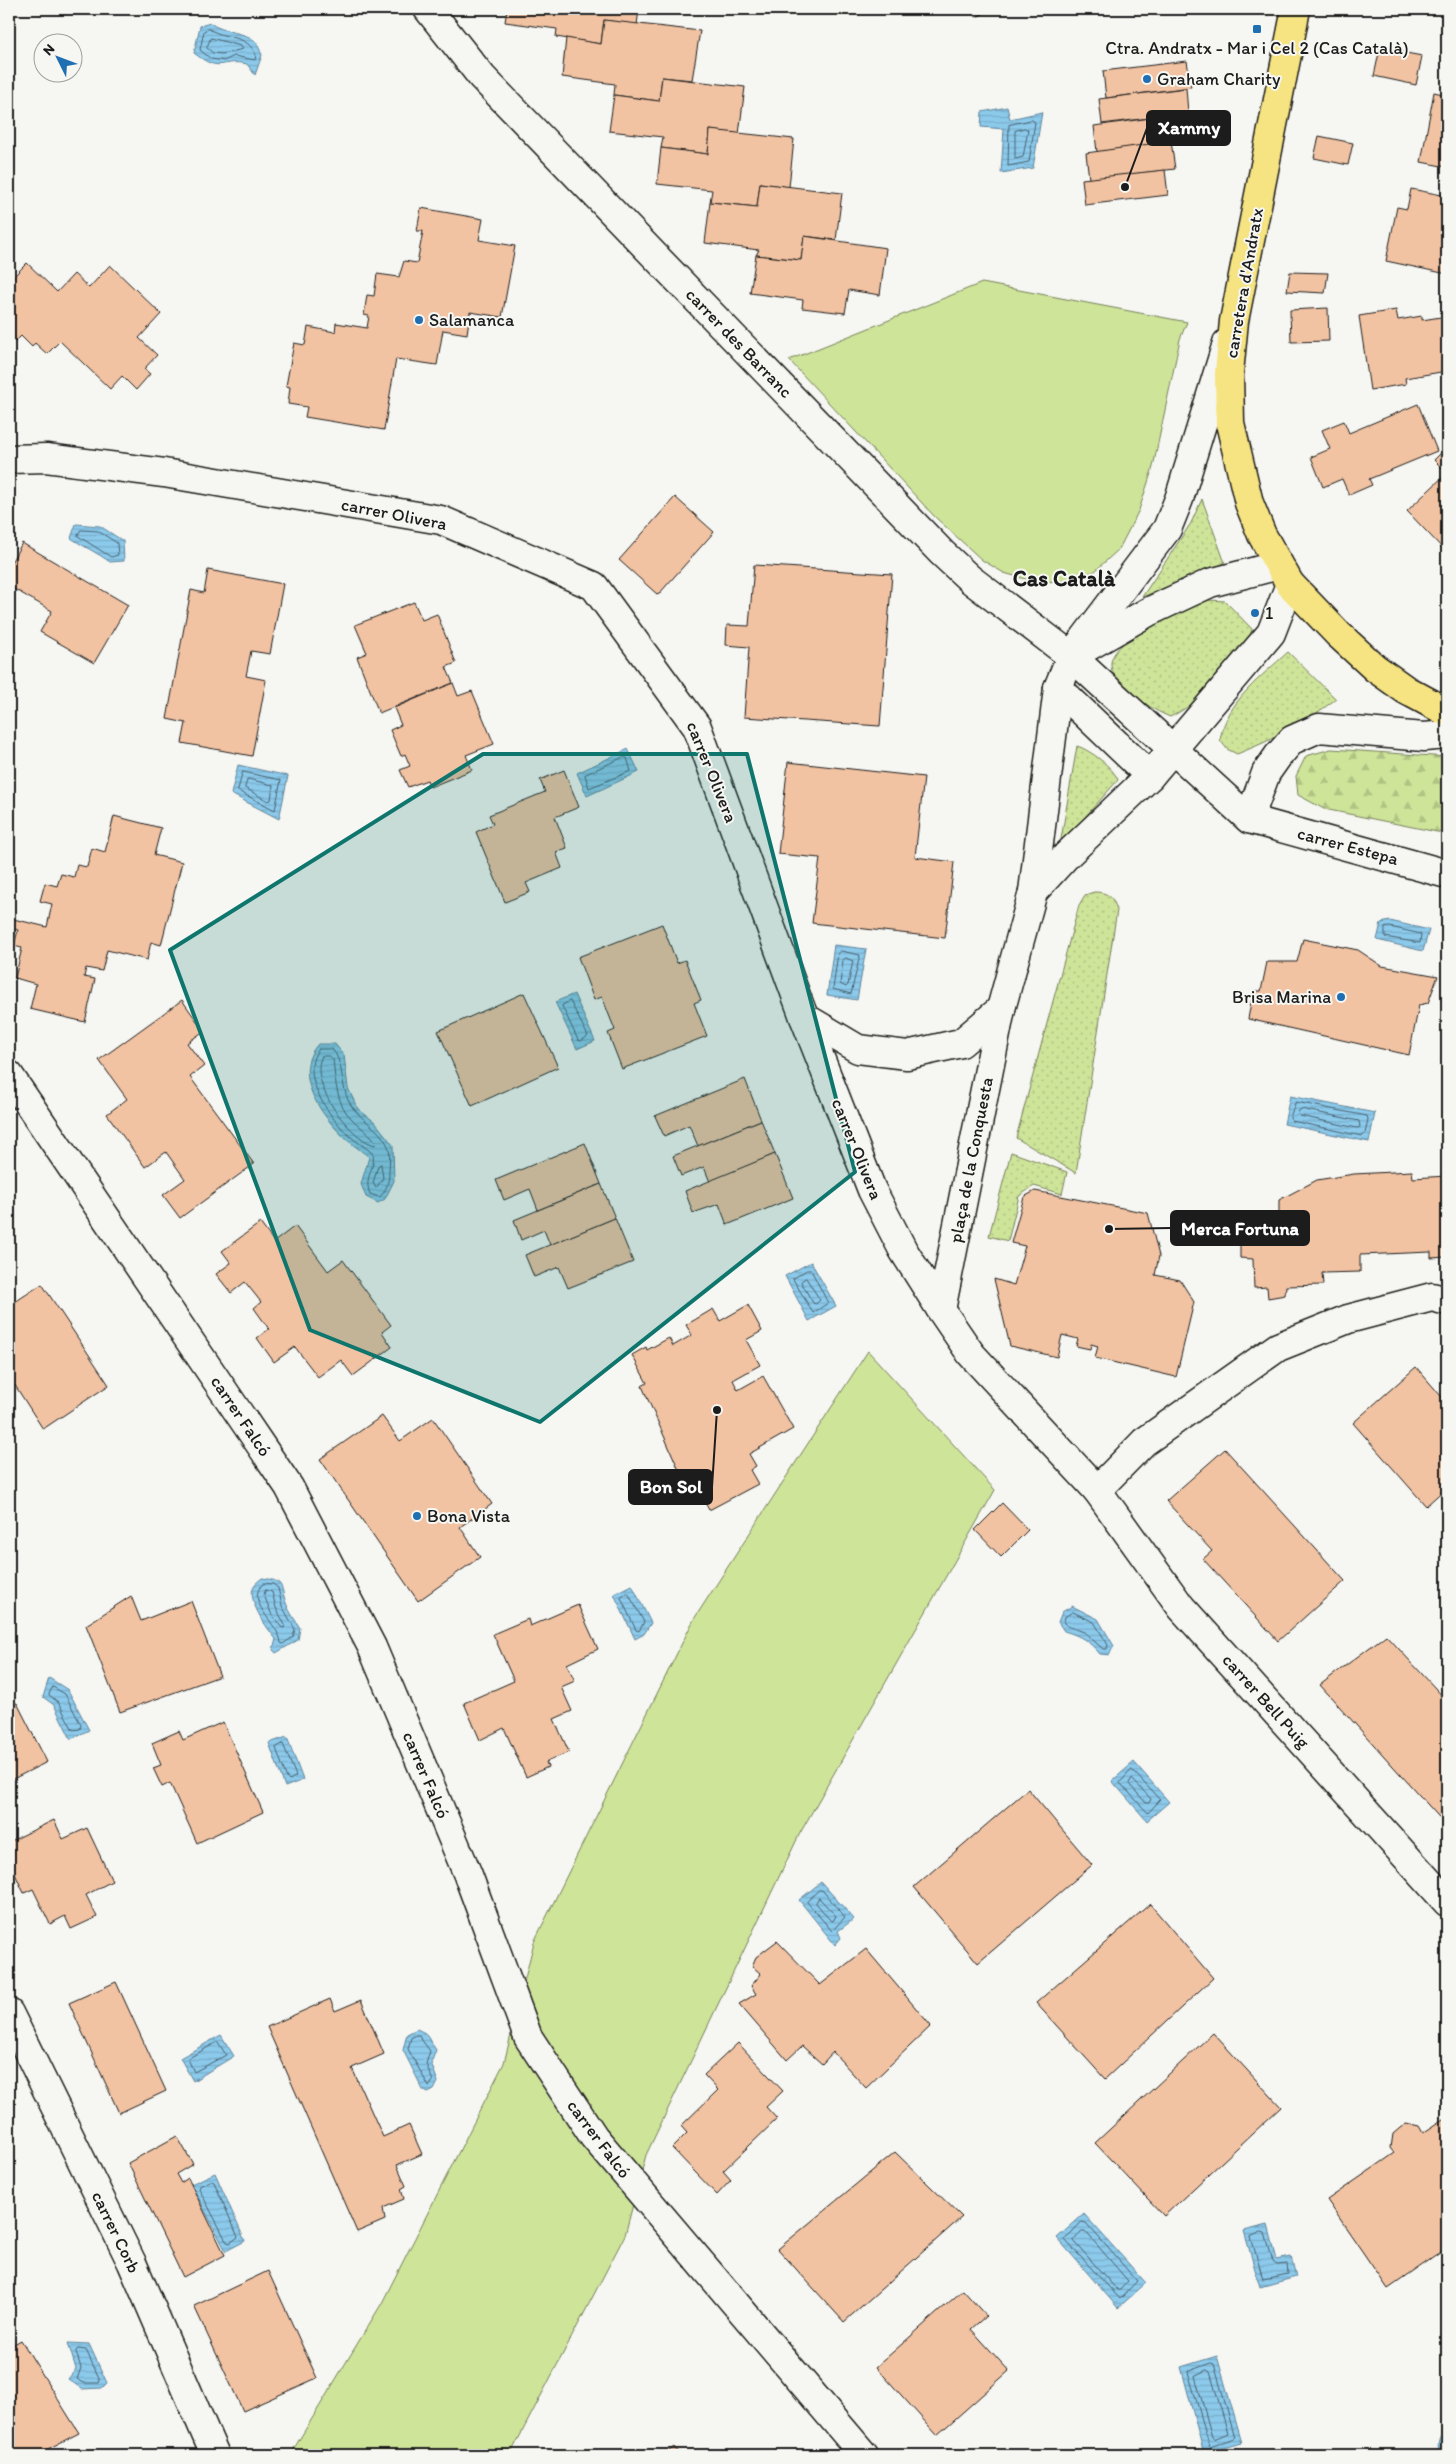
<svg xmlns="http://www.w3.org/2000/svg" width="1456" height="2464" font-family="Itim,sans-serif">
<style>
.grass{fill:url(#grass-dots);stroke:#75805a}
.forest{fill:url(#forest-firs);stroke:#75805a}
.park{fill:#cee499;stroke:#75805a}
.water{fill:url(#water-rules);stroke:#5f8499}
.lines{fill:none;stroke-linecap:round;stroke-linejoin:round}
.shore{stroke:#49626f;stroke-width:1}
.building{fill:#f2c3a2;stroke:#1c1c1c}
.minor-casing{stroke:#1c1c1c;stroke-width:31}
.major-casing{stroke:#1c1c1c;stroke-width:31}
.minor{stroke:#f6f6f2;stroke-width:28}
.major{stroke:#f6e381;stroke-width:28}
.marked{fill:#0f766e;fill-opacity:0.2;stroke:#0f766e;stroke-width:4;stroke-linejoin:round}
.poi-dot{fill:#1f6fb2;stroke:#f6f6f2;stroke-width:2}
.labels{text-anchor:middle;stroke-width:4;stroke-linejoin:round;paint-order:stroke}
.poi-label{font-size:18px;fill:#1c1c1c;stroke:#f6f6f2;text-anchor:start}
.street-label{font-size:18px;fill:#1c1c1c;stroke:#f6f6f2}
.district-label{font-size:22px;font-weight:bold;fill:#1c1c1c;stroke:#f6f6f2}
.leader{fill:none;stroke:#1c1c1c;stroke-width:2}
.callout-dot{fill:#1c1c1c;stroke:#f6f6f2;stroke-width:2}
.callout{fill:#1c1c1c;stroke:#1c1c1c;stroke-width:2}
.callout-label{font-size:19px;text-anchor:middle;font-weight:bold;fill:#fff}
</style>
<defs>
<pattern id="grass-dots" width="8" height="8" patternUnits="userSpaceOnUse" patternTransform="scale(1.25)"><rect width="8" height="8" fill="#cee499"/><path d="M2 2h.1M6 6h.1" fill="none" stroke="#b0c383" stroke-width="1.8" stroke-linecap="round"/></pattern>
<pattern id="forest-firs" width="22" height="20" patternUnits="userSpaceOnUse" patternTransform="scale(1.25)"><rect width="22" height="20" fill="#cee499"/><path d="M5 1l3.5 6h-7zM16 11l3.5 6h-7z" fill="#b0c383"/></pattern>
<pattern id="water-rules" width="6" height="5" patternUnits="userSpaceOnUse" patternTransform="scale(1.25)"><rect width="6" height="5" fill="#8ccaec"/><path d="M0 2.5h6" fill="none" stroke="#78adca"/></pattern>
</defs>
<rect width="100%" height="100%" fill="#f6f6f2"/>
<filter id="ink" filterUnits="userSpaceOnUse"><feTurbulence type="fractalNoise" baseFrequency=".02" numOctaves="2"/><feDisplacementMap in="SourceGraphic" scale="10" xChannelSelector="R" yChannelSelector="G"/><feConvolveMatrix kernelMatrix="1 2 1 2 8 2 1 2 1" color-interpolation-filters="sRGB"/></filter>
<g filter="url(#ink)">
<g class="grass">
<polygon points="1202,499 1225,563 1142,597 1191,523"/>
<path d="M1209,600L1225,601L1252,629C1245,662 1200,703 1170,717C1153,710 1142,702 1129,690C1122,683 1112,676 1111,666C1108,638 1187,607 1209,600Z"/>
<path d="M1288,652L1336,699C1303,724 1275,739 1237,754L1227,749L1220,740C1226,702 1261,677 1288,652Z"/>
<path d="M1077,746C1090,750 1113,767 1118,780L1060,845Z"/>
<path d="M1094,892C1108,892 1113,897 1117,910L1076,1173L1016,1138L1079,905L1085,895Z"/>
<polygon points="1011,1152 1067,1172 1062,1194 1034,1186 1019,1196 1008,1241 989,1236"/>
</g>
<polygon class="forest" points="1331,749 1447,757 1447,834 1324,809 1298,795 1296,776 1306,756"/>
<g class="park">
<polygon points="982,283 1187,322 1180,339 1153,467 1139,510 1119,549 1095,571 1071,581 1036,582 1004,573 982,560 935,517 789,360"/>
<polygon points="868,1351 995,1490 799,1835 646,2155 625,2235 510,2455 290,2455 382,2303 504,2063 534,1942 694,1619"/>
</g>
<g class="water">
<path d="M210,23C223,33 247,32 255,41C258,44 260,51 262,55L255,75L247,64C220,58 222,75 194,53L200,26Z"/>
<polygon points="1007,107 1010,119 1042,112 1033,168 1001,173 1004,129 981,127 982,112"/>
<path d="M76,524L100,526L123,541L124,561L110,562C98,553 84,547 71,538Z"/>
<polygon points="628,749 639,772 587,796 577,773"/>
<polygon points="238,765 288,776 279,819 231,794"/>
<polygon points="1390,921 1429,930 1423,951 1377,940 1381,923"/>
<polygon points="834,945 866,949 857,1000 827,995"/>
<polygon points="574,994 595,1041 577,1049 555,1002"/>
<path d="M318,1044H335L344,1055L348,1088L358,1109L375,1122L393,1145L394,1181L385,1199L378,1203L366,1197L361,1184L369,1157C362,1151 354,1146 347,1140C323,1118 290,1075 318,1044Z"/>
<polygon points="1290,1096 1375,1113 1369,1142 1284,1124"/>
<polygon points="811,1262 836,1306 809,1321 785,1276"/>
<path d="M262,1578C285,1581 280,1585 286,1603C289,1612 296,1621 300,1628L298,1640L276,1653L273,1650L276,1639C267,1628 246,1600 254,1586C255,1583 260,1580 262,1578Z"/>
<polygon points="632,1585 651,1623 644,1634 635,1639 614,1594"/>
<path d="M1072,1606L1098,1619L1114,1646L1109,1655L1100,1654C1089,1641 1081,1636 1064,1631L1058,1622L1062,1612Z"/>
<polygon points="49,1678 68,1690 89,1730 71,1739 54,1705 43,1697"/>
<polygon points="287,1737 303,1780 285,1787 269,1743"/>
<polygon points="1134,1762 1169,1802 1147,1821 1112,1781"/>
<polygon points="821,1882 854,1919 838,1931 841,1938 835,1945 799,1900"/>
<polygon points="417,2029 425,2033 436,2050 431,2063 438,2082 434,2090 428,2093 423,2090 403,2050 407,2034"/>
<polygon points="221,2035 234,2056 193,2081 180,2058"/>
<polygon points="215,2173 245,2241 226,2251 191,2184"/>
<polygon points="1084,2214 1146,2283 1118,2308 1057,2238"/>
<polygon points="1268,2225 1277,2260 1291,2257 1296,2277 1260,2287 1244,2231"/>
<polygon points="68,2343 89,2344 107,2383 102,2388 82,2389 68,2379 76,2369"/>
<polygon points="1217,2356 1242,2443 1204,2454 1181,2367"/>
<path d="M1447,2429V2455H1440C1437,2445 1437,2436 1447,2429Z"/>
</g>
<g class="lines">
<g class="shore">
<path d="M209,29C229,41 246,33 256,55L255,60L234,56L224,61L211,59L200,50L204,31Z"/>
<polygon points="211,38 241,46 243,49 222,54 213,53 207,48"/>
<polygon points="1032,120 1035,122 1029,162 1008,166 1009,125"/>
<polygon points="1025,128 1028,130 1023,157 1015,159 1015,131"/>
<polygon points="81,530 98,531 117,543 118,555 111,557 78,536"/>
<polygon points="624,757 627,758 631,771 589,788 585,775"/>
<polygon points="243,772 281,780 275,810 238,791"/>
<polygon points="248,779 273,785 271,800 268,801 245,788"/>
<polygon points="1390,927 1421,934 1420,943 1385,937 1385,928"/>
<polygon points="841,951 860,955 851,994 833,989 838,953"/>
<polygon points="846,958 853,961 848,985 846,987 840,984 843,960"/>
<polygon points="570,1001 588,1036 581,1041 578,1040 562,1006"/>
<path d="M319,1049H332C343,1060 341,1084 348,1100C357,1119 380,1127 388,1146C391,1153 389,1166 389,1173C389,1181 386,1193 379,1197L370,1194C363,1177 376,1168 373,1154C366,1147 358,1143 351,1137C331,1120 297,1074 319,1049Z"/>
<path d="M322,1056H329L333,1059C335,1078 336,1102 350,1117C358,1126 368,1132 376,1141L375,1145C350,1139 307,1082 322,1056Z"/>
<polygon points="1296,1102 1367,1116 1368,1119 1365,1134 1362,1136 1292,1121 1290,1118"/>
<polygon points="1301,1109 1359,1121 1360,1127 1357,1128 1300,1116 1298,1113"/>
<polygon points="381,1164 383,1178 376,1188 373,1183 378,1166"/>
<polygon points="807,1270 811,1270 828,1303 813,1313 793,1279"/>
<polygon points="806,1278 820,1300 816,1304 813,1303 801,1282"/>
<path d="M264,1583L273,1584L278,1588L282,1606L295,1629L293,1637L283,1644L281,1643C280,1624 242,1601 264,1583Z"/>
<polygon points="266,1590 272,1592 276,1608 285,1625 284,1628 281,1627 271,1613 264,1595"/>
<polygon points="628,1593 644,1622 639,1631 636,1630 621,1598"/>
<polygon points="1073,1612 1094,1622 1108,1645 1107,1649 1103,1649 1084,1632 1067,1626 1064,1621 1065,1617"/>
<polygon points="53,1687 65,1694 81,1725 80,1729 73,1730 58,1702 49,1695"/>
<polygon points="283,1744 296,1776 290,1780 287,1779 276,1748"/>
<polygon points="1132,1770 1160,1800 1148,1813 1120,1783"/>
<polygon points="1132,1779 1151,1799 1149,1803 1146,1803 1129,1784"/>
<polygon points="819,1890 822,1890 845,1917 832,1931 807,1902"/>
<polygon points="819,1898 836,1916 833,1921 830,1920 816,1903"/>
<polygon points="418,2035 430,2051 426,2064 433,2081 429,2087 408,2049 411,2038"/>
<polygon points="218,2042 226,2055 194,2072 188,2059"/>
<polygon points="211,2181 214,2182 238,2237 230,2243 227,2242 199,2189 200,2186"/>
<polygon points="1082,2222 1086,2223 1137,2281 1120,2299 1065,2240"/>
<polygon points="1082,2231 1085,2231 1128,2281 1120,2290 1117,2290 1074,2241"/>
<polygon points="1262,2232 1265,2233 1273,2262 1277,2265 1287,2264 1288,2274 1263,2279 1251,2237"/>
<polygon points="78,2349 86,2350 100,2380 99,2383 84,2383 77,2379 81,2368 76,2352"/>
<polygon points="1211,2363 1214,2364 1235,2438 1210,2447 1188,2372"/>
<polygon points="1207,2370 1210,2372 1228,2433 1214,2439 1212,2437 1195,2376"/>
</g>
</g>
<g class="building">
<polygon points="507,9 639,9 637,25 604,20 601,44 556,37 557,29 505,22"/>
<polygon points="973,9 994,9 976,17"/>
<polygon points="604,20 700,31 692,80 662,77 659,101 614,95 615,84 562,77 566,38 601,44"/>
<polygon points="1380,48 1422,56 1416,85 1374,76"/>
<polygon points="1187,61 1191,87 1106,98 1103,71"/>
<polygon points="662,77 745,87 739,134 710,130 708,154 661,148 663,137 609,131 614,95 659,101"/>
<polygon points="1186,88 1188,113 1102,124 1099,99"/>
<polygon points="1434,92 1447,95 1447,167 1421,162"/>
<polygon points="1179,114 1183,140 1097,152 1094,126"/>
<polygon points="710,130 794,139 789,187 760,183 757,207 710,202 712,190 657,184 661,148 708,154"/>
<polygon points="1319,136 1353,143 1348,165 1314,158"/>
<polygon points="1171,141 1175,169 1089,179 1086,153"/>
<polygon points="1165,170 1168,195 1085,205 1082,179"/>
<polygon points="760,183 842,193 836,240 804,236 801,260 756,255 759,250 705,243 710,202 757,207"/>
<polygon points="1411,189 1447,196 1447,274 1386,261 1397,207 1407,209"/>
<polygon points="421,208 483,219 479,240 515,246 502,317 470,312 467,334 443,330 437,365 396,359 384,430 305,417 307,407 288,404 290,387 286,386 294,343 305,345 308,327 335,332 336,323 367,328 369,316 364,315 367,295 374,296 377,274 399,277 404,261 417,263 423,231 417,231"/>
<polygon points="804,236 886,248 880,295 849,290 845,313 802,308 803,300 750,293 756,255 801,260"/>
<polygon points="27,263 57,292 74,274 89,288 110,265 161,314 139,338 157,355 144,369 150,374 136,390 122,376 110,389 60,341 47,354 35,343 32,347 21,336 15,342 10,337 9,339 9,281"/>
<polygon points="1290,272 1328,273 1325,293 1287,291"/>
<polygon points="1328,308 1329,341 1291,342 1290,310"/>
<polygon points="1396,310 1398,320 1422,316 1422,320 1447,316 1447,371 1405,378 1406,384 1370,390 1359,316"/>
<polygon points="1418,404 1437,451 1369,479 1372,485 1349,495 1342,479 1323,487 1311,457 1330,449 1322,430 1344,421 1349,433"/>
<polygon points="1447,447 1447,553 1407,511 1447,473 1434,460"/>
<polygon points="675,497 714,532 658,595 619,560"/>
<polygon points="22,543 128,605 94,663 40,632 52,611 9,586 9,566"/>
<polygon points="754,565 892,574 880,726 744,717 749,647 726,645 727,625 749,626"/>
<polygon points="208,570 283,584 270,654 251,651 246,676 266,680 252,756 182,743 186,723 167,719 191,590 204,593"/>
<polygon points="414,602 422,620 437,614 456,663 446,667 453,683 379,713 357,657 367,653 355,625"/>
<polygon points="453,683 458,696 472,691 494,744 466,755 472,770 430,787 427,780 408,787 400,770 410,766 405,754 401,756 390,730 401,725 394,708"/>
<polygon points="788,762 924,777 915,857 954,862 945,938 812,923 820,858 778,854"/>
<polygon points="564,770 579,807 555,817 567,848 556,852 562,868 526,883 530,892 505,902 476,832 493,824 489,815 545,792 540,780"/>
<polygon points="114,816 161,828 154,855 182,862 161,945 151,942 147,960 107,950 102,971 86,968 84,977 95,979 85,1022 30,1009 36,984 15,978 22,948 14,946 18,930 9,928 9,918 47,927 52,904 40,901 45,883 57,886 61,874 74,877 77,865 87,867 92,848 105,852"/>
<polygon points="662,924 677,963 685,960 701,1000 694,1003 707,1036 622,1069 608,1033 615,1030 602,997 594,1000 578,957"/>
<polygon points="1303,939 1358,950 1382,966 1438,976 1428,1003 1419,1005 1409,1055 1248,1019 1253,991 1261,991 1267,962 1297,962"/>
<polygon points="524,993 558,1067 472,1106 438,1031"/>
<polygon points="182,1000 204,1031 187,1043 204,1066 190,1077 254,1164 180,1218 163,1195 185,1179 166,1152 145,1167 107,1114 127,1099 99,1060"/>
<polygon points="745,1079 761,1120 698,1146 689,1125 664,1136 655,1116"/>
<polygon points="761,1120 775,1154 710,1182 704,1167 681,1176 673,1156"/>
<polygon points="585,1143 601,1184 538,1210 530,1189 504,1200 496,1180"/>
<polygon points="775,1154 793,1198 727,1225 719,1204 693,1213 685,1191"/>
<polygon points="1412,1171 1413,1178 1447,1176 1447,1257 1431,1258 1431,1252 1360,1255 1360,1272 1322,1273 1323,1285 1286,1286 1285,1295 1268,1298 1267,1287 1254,1288 1253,1259 1240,1258 1240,1220 1279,1218 1279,1200 1317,1180 1354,1174"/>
<polygon points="601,1184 615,1218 550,1245 544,1230 521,1240 514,1220"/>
<polygon points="1035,1191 1148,1213 1159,1256 1155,1275 1180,1280 1194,1302 1176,1377 1095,1358 1098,1346 1091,1344 1090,1349 1076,1346 1078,1339 1062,1335 1057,1357 1010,1346 994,1279 1014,1285 1025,1246 1011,1243 1024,1197"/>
<polygon points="615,1218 633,1262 568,1288 559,1267 534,1277 525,1255"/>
<polygon points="260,1223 274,1242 295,1226 328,1271 343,1260 391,1325 382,1332 392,1347 353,1376 341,1360 318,1377 295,1347 274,1362 257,1338 269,1329 254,1308 261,1302 245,1282 231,1293 216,1274 231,1263 222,1251"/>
<polygon points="42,1284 109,1385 43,1429 9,1376 9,1306"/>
<polygon points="748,1305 762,1331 746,1340 760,1365 733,1380 738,1390 763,1376 793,1429 749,1454 756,1466 750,1470 758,1484 709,1510 691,1476 683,1479 642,1386 647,1383 632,1355 646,1347 647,1350 669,1338 673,1346 692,1335 686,1325 713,1309 720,1321"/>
<polygon points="1416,1367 1447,1403 1447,1487 1426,1506 1353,1423"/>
<polygon points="382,1416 400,1441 433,1418 492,1504 460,1527 480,1557 418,1601 320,1459"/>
<polygon points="1225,1449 1345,1581 1278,1641 1203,1559 1212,1551 1166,1501"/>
<polygon points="1002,1503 1028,1530 1001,1557 975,1530"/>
<polygon points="131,1596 141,1621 191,1601 220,1676 120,1712 86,1625"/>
<polygon points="578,1605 598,1649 567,1664 575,1681 561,1687 572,1711 554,1719 569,1752 546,1762 548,1767 526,1777 504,1728 480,1740 464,1703 514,1681 493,1634 528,1619 530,1626"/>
<polygon points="1386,1635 1447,1701 1447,1826 1320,1685"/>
<polygon points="9,1702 10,1705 17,1703 47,1762 9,1781"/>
<polygon points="223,1722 263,1812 197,1843 170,1783 162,1787 153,1768 161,1765 152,1743 179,1731 183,1740"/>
<polygon points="1028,1789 1092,1865 978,1963 914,1887"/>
<polygon points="54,1820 63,1839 87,1828 112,1881 86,1895 97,1917 71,1929 65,1916 50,1924 33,1889 24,1893 9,1861 9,1842"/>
<polygon points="1150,1904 1213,1978 1105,2079 1036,2003"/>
<polygon points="777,1941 820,1985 866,1949 931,2026 866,2088 833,2052 822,2064 802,2046 787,2060 739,2004 756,1994 751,1986 761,1974 752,1966 756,1957"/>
<polygon points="116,1982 166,2091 119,2113 69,2003"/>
<polygon points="330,1999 335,2011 361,2000 384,2054 352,2068 383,2137 409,2125 422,2154 397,2165 406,2186 401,2189 404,2199 383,2208 385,2220 357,2232 267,2027"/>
<polygon points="1213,2033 1281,2107 1164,2216 1095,2143"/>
<polygon points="738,2043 783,2091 766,2107 777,2119 723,2171 731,2180 717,2195 672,2148 687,2133 681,2126 718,2090 704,2075"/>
<polygon points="1447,2117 1447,2248 1388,2289 1327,2200 1395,2153 1391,2148 1393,2134 1406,2123 1419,2126 1423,2133"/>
<polygon points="177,2136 193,2164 176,2174 181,2183 188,2178 225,2255 183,2277 128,2163"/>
<polygon points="895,2152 962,2217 844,2322 778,2249"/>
<polygon points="268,2271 317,2378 243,2411 194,2306"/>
<polygon points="963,2290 986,2316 971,2329 1009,2371 937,2435 876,2367"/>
<polygon points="21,2340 79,2433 36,2455 9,2455 9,2347"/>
<polygon points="674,2447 681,2455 664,2455"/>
</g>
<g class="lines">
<g class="minor-casing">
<g id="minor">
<polyline points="428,9 482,77 942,553 970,579 1071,656 1249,819 1447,874"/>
<polyline points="1227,343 1179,499 1167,529 1071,656 1058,688 1033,892 1067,855 1150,776 1271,633 1290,584"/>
<polyline points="9,459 46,458 164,473 441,520 594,586 697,727 804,1017 872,1190 903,1250 941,1310 971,1354 1097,1490 1181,1607 1447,1902"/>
<polyline points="1082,650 1148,612 1210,583 1279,565"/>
<polyline points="1058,688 1150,776"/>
<polyline points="1249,819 1266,773 1278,756 1292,740 1319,728 1424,737 1447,735"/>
<polyline points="804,1017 858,1049 907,1055 961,1043 1001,1009"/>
<polyline points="9,1075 289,1487 372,1647 468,1875 528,2037 594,2137 864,2455"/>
<polyline points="941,1310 1001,1009 1033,892"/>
<polyline points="1097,1490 1144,1442 1278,1347 1348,1319 1432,1297 1447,1301"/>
<polyline points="9,2013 132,2263 215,2455"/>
</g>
</g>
<g class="major-casing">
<polyline id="major" points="1296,9 1234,321 1229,373 1230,423 1249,503 1262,535 1290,584 1338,634 1375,668 1406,690 1447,712"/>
</g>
<use href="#minor" class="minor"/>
<use href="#major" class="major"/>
</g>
</g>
<path class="marked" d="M483,754H747L855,1172L540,1422L310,1330L170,950Z"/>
<g class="poi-dot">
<rect x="1252" y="24" width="10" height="10" rx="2.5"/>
<circle cx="1147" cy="79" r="5"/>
<circle cx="419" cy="320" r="5"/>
<circle cx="1255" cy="613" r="5"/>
<circle cx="1341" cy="997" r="5"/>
<circle cx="417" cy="1516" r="5"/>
</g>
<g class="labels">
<g class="poi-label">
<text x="1257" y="54" text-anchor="middle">Ctra. Andratx - Mar i Cel 2 (Cas Català)</text>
<text x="1157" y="85">Graham Charity</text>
<text x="429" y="326">Salamanca</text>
<text x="1265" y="619">1</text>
<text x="1331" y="1003" text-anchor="end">Brisa Marina</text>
<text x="427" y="1522">Bona Vista</text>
</g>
<g class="street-label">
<text transform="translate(1244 283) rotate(-80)" y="6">carretera d'Andratx</text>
<text transform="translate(739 343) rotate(46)" y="6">carrer des Barranc</text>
<text transform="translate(394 514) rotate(11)" y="6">carrer Olivera</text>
<text transform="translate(712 772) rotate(68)" y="6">carrer Olivera</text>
<text transform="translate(1348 846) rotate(15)" y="6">carrer Estepa</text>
<text transform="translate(857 1149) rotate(68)" y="6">carrer Olivera</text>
<text transform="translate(971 1160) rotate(-79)" y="6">plaça de la Conquesta</text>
<text transform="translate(241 1416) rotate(56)" y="6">carrer Falcó</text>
<text transform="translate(1266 1701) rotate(48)" y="6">carrer Bell Puig</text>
<text transform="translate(426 1775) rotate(67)" y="6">carrer Falcó</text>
<text transform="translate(599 2139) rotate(53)" y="6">carrer Falcó</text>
<text transform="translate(116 2232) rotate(64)" y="6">carrer Corb</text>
</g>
<g class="district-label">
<text x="1064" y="586">Cas Català</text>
</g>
</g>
<path class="leader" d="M1125 187L1147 128M1109 1229L1171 1228M717 1410L712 1487"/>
<g class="callout-dot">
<circle cx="1125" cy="187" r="5"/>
<circle cx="1109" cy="1229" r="5"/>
<circle cx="717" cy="1410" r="5"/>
</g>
<g class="callout">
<rect x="1147" y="111" width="83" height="34" rx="5"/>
<rect x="1171" y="1211" width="138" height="34" rx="5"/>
<rect x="629" y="1470" width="83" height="34" rx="5"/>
</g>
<g class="callout-label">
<text x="1189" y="134">Xammy</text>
<text x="1240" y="1235">Merca Fortuna</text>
<text x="671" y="1493">Bon Sol</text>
</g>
<rect width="1456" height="2464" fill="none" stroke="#f6f6f2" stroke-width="30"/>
<rect x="15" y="15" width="1426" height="2434" fill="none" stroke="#1c1c1c" stroke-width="2" filter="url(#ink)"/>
<g transform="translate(58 58) rotate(312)"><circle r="24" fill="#f6f6f2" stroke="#9f9f9c"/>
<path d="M0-4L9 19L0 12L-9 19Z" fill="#1f6fb2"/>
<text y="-8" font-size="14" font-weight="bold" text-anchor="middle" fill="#1c1c1c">N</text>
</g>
</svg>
